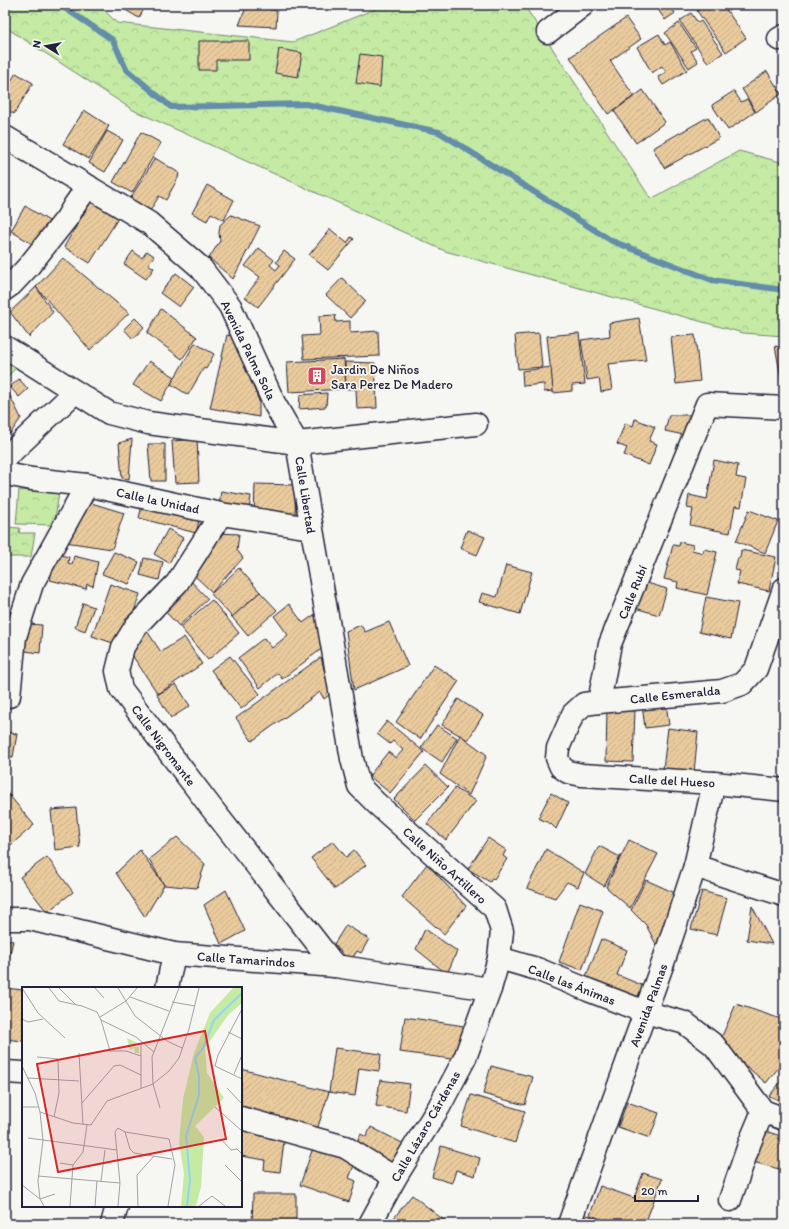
<svg xmlns="http://www.w3.org/2000/svg" width="789" height="1229" font-family="Itim,sans-serif">
<style>
.park{fill:url(#park-crowns);stroke:#738670}
.lines{fill:none;stroke-linecap:round;stroke-linejoin:round}
.stream{stroke:#648da9;stroke-width:6}
.building{fill:url(#building-hatch);stroke:#22223b}
.minor-casing{stroke:#22223b;stroke-width:25}
.minor{stroke:#f6f6f2;stroke-width:22}
.labels{text-anchor:middle;stroke-width:3.5;stroke-linejoin:round;paint-order:stroke}
.street-label{font-size:13px;fill:#22223b;stroke:#f6f6f2}
.poi-label{font-size:13px;fill:#22223b;stroke:#f6f6f2;text-anchor:start}
.inset-river{fill:none;stroke:#90d5f2;stroke-width:2}
.inset-road{fill:none;stroke:#a1a1a9;stroke-width:1}
.view{fill:#d62828;fill-opacity:0.15;stroke:#d62828;stroke-width:2}
.inset-edge{fill:none;stroke:#22223b;stroke-width:2}
</style>
<defs>
<pattern id="park-crowns" width="20" height="18" patternUnits="userSpaceOnUse"><rect width="20" height="18" fill="#c4eaa4"/><path d="M2 6a3 3 0 1 1 6 0M12 15a3 3 0 1 1 6 0" fill="none" stroke="#a8c88e"/></pattern>
<pattern id="building-hatch" width="6" height="6" patternUnits="userSpaceOnUse"><rect width="6" height="6" fill="#eacb9d"/><path d="M-1 1l2-2M0 6l6-6M5 7l2-2" fill="none" stroke="#c8ae88"/></pattern>
</defs>
<rect width="100%" height="100%" fill="#f6f6f2"/>
<filter id="ink" filterUnits="userSpaceOnUse"><feTurbulence type="fractalNoise" baseFrequency=".025" numOctaves="2"/><feDisplacementMap in="SourceGraphic" scale="8" xChannelSelector="R" yChannelSelector="G"/><feConvolveMatrix kernelMatrix="1 2 1 2 8 2 1 2 1" color-interpolation-filters="sRGB"/></filter>
<g filter="url(#ink)">
<g class="park">
<polygon points="5,5 99,5 117,23 293,42 385,5 524,5 651,199 739,151 784,163 784,336 743,333 445,251 133,110 5,27"/>
<polygon points="5,355 19,365 5,379"/>
<polygon points="19,490 59,493 54,525 16,524"/>
<polygon points="5,527 20,528 19,533 35,533 31,557 5,557"/>
</g>
<g class="lines">
<polyline class="stream" points="60,5 113,40 126,69 171,107 306,104 439,132 612,241 712,280 784,290"/>
</g>
<g class="building">
<polygon points="117,5 146,5 139,18"/>
<polygon points="247,5 269,5 268,9 277,11 276,27 239,25"/>
<polygon points="655,5 669,5 675,13 665,20"/>
<polygon points="706,5 723,5 746,38 726,52 697,11"/>
<polygon points="691,13 698,23 701,21 723,53 708,63 680,21"/>
<polygon points="626,18 641,39 610,61 634,96 608,114 570,57"/>
<polygon points="679,23 696,48 691,51 698,62 689,68 665,33"/>
<polygon points="659,34 665,45 670,42 687,70 663,85 658,77 666,72 662,66 652,73 637,47"/>
<polygon points="199,41 249,41 249,60 216,60 216,70 199,70"/>
<polygon points="279,49 302,53 298,77 275,73"/>
<polygon points="360,54 382,57 380,87 356,83"/>
<polygon points="767,71 781,94 756,112 742,89"/>
<polygon points="16,73 33,83 14,114 5,108 5,91"/>
<polygon points="643,90 665,122 636,143 614,111"/>
<polygon points="734,91 741,102 747,99 755,112 728,130 712,105"/>
<polygon points="84,110 109,126 89,159 63,144"/>
<polygon points="708,117 719,138 664,168 653,148"/>
<polygon points="107,131 123,140 105,172 89,163"/>
<polygon points="141,132 161,143 132,193 113,182"/>
<polygon points="155,158 179,173 178,176 179,176 166,200 159,196 150,211 130,199"/>
<polygon points="207,185 234,200 224,220 211,213 207,221 192,213"/>
<polygon points="94,196 122,212 90,263 64,247"/>
<polygon points="25,206 54,224 39,248 11,231"/>
<polygon points="231,215 260,226 233,279 209,258 220,241 219,233 220,225"/>
<polygon points="330,229 347,243 351,237 354,239 328,270 309,255"/>
<polygon points="259,248 274,260 270,265 276,270 280,265 276,262 284,251 295,259 258,307 245,297 260,277 245,266"/>
<polygon points="133,251 142,258 147,251 154,256 148,264 154,268 146,279 124,264"/>
<polygon points="63,258 129,313 90,350 36,287"/>
<polygon points="176,273 194,287 179,307 160,293"/>
<polygon points="342,278 366,301 350,318 326,295"/>
<polygon points="36,287 53,312 29,337 10,312"/>
<polygon points="161,309 197,337 182,359 147,333"/>
<polygon points="335,315 336,322 350,321 350,333 378,331 379,356 304,359 302,336 320,335 319,316"/>
<polygon points="135,318 144,327 133,339 124,329"/>
<polygon points="639,318 646,360 608,364 612,390 601,392 599,378 587,380 581,340 610,336 609,323"/>
<polygon points="539,333 542,367 518,369 515,335"/>
<polygon points="579,333 585,384 572,385 572,391 553,393 547,336"/>
<polygon points="227,335 233,336 259,401 259,417 210,408"/>
<polygon points="695,335 700,381 676,384 671,337"/>
<polygon points="195,343 214,354 206,369 204,368 202,371 188,395 171,384"/>
<polygon points="775,346 784,348 784,387 783,388"/>
<polygon points="344,359 346,389 289,392 287,362"/>
<polygon points="149,361 175,377 161,401 133,385"/>
<polygon points="345,362 375,363 377,408 357,409 356,389 346,389"/>
<polygon points="551,367 553,391 544,392 544,384 523,386 522,371"/>
<polygon points="19,379 28,389 19,397 10,387"/>
<polygon points="6,388 21,418 10,434 5,429 5,390"/>
<polygon points="327,393 326,407 299,409 300,395"/>
<polygon points="669,415 692,415 684,435 665,431"/>
<polygon points="635,419 655,427 649,441 657,444 649,465 624,455 627,448 617,444 625,423 633,426"/>
<polygon points="132,439 129,479 122,478 119,443"/>
<polygon points="197,439 199,482 175,483 172,441"/>
<polygon points="148,444 165,444 165,481 151,481"/>
<polygon points="714,460 738,465 736,477 746,479 741,507 735,506 730,533 690,525 693,509 687,508 689,495 707,499"/>
<polygon points="255,484 296,485 295,516 254,515"/>
<polygon points="221,491 251,496 248,518 218,513"/>
<polygon points="144,498 201,513 196,533 139,518"/>
<polygon points="88,502 124,513 112,549 65,542"/>
<polygon points="749,510 778,521 765,553 736,541"/>
<polygon points="168,529 183,538 169,563 154,554"/>
<polygon points="467,530 485,537 477,555 460,548"/>
<polygon points="217,533 239,534 237,550 243,558 212,592 195,576 192,580 213,543 216,543"/>
<polygon points="680,542 693,545 692,550 703,553 704,549 717,552 707,595 677,588 678,582 664,579 673,545 679,546"/>
<polygon points="741,550 776,557 769,591 737,584 740,571 735,570 738,558 740,558"/>
<polygon points="114,552 139,562 129,584 102,574"/>
<polygon points="56,554 69,557 68,563 72,564 74,556 98,562 93,586 87,584 86,589 50,580"/>
<polygon points="144,558 163,562 159,580 140,575"/>
<polygon points="506,565 532,572 520,614 479,602 482,593 497,597"/>
<polygon points="239,568 260,592 232,617 211,594"/>
<polygon points="188,578 208,599 179,626 159,605"/>
<polygon points="644,582 667,589 659,615 635,608"/>
<polygon points="110,584 140,594 122,646 92,636"/>
<polygon points="260,592 277,610 248,636 232,617"/>
<polygon points="706,597 738,603 731,639 699,632"/>
<polygon points="212,600 239,633 208,660 180,627"/>
<polygon points="83,603 94,607 85,631 75,627"/>
<polygon points="289,604 303,623 319,611 324,647 282,679 278,673 260,688 238,658 264,638 272,648 288,635 274,616"/>
<polygon points="389,622 408,666 354,690 346,631 361,625 365,632"/>
<polygon points="28,624 42,625 40,653 25,651"/>
<polygon points="143,625 161,652 184,637 202,664 158,694 132,655"/>
<polygon points="230,656 260,694 241,709 211,670"/>
<polygon points="321,657 330,694 324,699 320,692 252,741 236,718"/>
<polygon points="434,665 459,681 420,739 396,722"/>
<polygon points="176,684 190,706 171,718 157,695"/>
<polygon points="458,699 483,715 468,740 442,725"/>
<polygon points="666,703 669,725 645,728 642,705"/>
<polygon points="607,708 635,709 633,762 606,761"/>
<polygon points="387,721 424,752 390,793 369,776 388,752 396,758 403,750 393,741 390,744 377,734"/>
<polygon points="437,725 457,738 442,762 421,748"/>
<polygon points="668,728 698,732 694,772 663,769"/>
<polygon points="5,732 17,734 13,757 5,755"/>
<polygon points="460,735 487,755 469,795 440,774"/>
<polygon points="426,766 448,787 415,820 394,799"/>
<polygon points="455,788 476,801 446,840 427,824"/>
<polygon points="5,790 34,825 5,850"/>
<polygon points="551,793 568,803 556,829 551,824 538,818"/>
<polygon points="76,808 80,847 55,850 51,810"/>
<polygon points="177,837 205,864 197,888 164,885 149,859"/>
<polygon points="488,838 506,850 503,856 507,859 494,879 492,878 490,882 468,869"/>
<polygon points="629,840 658,854 630,908 606,887"/>
<polygon points="333,841 346,857 354,850 366,865 335,889 311,858"/>
<polygon points="599,846 620,857 604,886 585,874"/>
<polygon points="546,849 584,873 578,887 567,882 555,898 527,888"/>
<polygon points="140,850 164,885 145,917 116,873"/>
<polygon points="47,857 73,892 47,912 20,877"/>
<polygon points="427,864 466,906 444,934 402,897"/>
<polygon points="646,880 675,893 658,948 646,925 631,910"/>
<polygon points="226,890 245,931 221,944 204,905"/>
<polygon points="702,891 727,898 717,935 691,929"/>
<polygon points="580,902 603,911 582,970 559,962"/>
<polygon points="752,906 772,944 747,940"/>
<polygon points="346,925 369,939 361,953 357,951 350,962 334,944"/>
<polygon points="425,929 457,951 447,974 416,949"/>
<polygon points="5,939 13,941 5,974"/>
<polygon points="601,939 627,950 617,975 644,986 638,1000 585,979"/>
<polygon points="5,988 23,990 23,1041 5,1039"/>
<polygon points="736,1004 784,1020 784,1061 766,1083 719,1043"/>
<polygon points="405,1017 464,1026 459,1060 400,1052"/>
<polygon points="335,1048 381,1054 379,1071 359,1068 355,1096 329,1092"/>
<polygon points="491,1066 533,1077 525,1105 483,1094"/>
<polygon points="241,1069 329,1092 316,1133 241,1114"/>
<polygon points="784,1078 784,1102 769,1096"/>
<polygon points="380,1080 410,1084 406,1111 376,1106"/>
<polygon points="471,1095 525,1111 515,1143 461,1126"/>
<polygon points="627,1102 659,1113 650,1138 618,1127"/>
<polygon points="241,1125 285,1134 280,1172 264,1170 265,1160 241,1156"/>
<polygon points="371,1127 408,1146 398,1167 355,1146 361,1134 366,1137"/>
<polygon points="762,1130 784,1137 784,1150 779,1169 753,1162"/>
<polygon points="441,1146 480,1158 475,1176 456,1170 452,1183 432,1177"/>
<polygon points="313,1148 355,1163 349,1178 356,1181 349,1202 300,1185"/>
<polygon points="643,1173 662,1179 645,1224 616,1224 590,1215 600,1186 634,1198"/>
<polygon points="253,1194 296,1194 296,1224 252,1224"/>
<polygon points="412,1195 445,1221 443,1224 407,1224 394,1218"/>
<polygon points="587,1215 613,1224 584,1224"/>
</g>
<g class="lines">
<g class="minor-casing">
<g id="minor">
<polyline points="548,32 583,5"/>
<polyline points="779,39 784,36"/>
<polyline points="5,137 149,223 201,268 230,306 274,403 297,443 352,759 359,786 376,803 495,909 502,931 499,958 490,989 465,1058 439,1107 395,1178 370,1224"/>
<polyline points="5,289 12,284 28,267 67,218 74,206 88,186"/>
<polyline points="5,347 109,413 148,423 297,443 476,424"/>
<polyline points="784,408 707,404 610,644 599,702 584,704 573,714 558,748 557,758 561,767 568,772 582,775 714,783 784,790"/>
<polyline points="5,458 75,392"/>
<polyline points="5,474 32,479 87,485 221,514 311,528"/>
<polyline points="221,514 177,583 136,626 123,647 117,671 121,689 210,806 335,966"/>
<polyline points="5,696 9,696 15,637 32,584 87,485"/>
<polyline points="599,702 722,691 742,684 756,669 784,589"/>
<polyline points="695,866 784,895"/>
<polyline points="5,919 30,919 174,954 335,966 490,989"/>
<polyline points="499,958 537,969 588,990 645,1012 685,1023 714,1045 763,1111 784,1119"/>
<polyline points="167,988 174,954"/>
<polyline points="5,1072 23,1073"/>
<polyline points="241,1118 345,1147 395,1178"/>
<polyline points="730,1200 750,1142 763,1111"/>
<polyline points="112,1224 117,1206"/>
<polyline points="569,1224 664,960 695,866 714,783"/>
</g>
</g>
<use href="#minor" class="minor"/>
</g>
</g>
<defs>
<g id="building-square" transform="scale(1)"><rect x="-9" y="-9" width="18" height="18" rx="4" fill="#d1495b" stroke="#f6f6f2"/><path d="M-4-6H4V6H1V3H-1V6H-4ZM-2.5-4.3h1.7v1.8h-1.7ZM.8-4.3h1.7v1.8H.8ZM-2.5-1h1.7V.8h-1.7ZM.8-1h1.7V.8H.8Z" fill="#fff"/></g>
</defs>
<g fill-rule="evenodd">
<use href="#building-square" x="317" y="376"/>
</g>
<g class="labels">
<g class="street-label">
<text transform="translate(249 350) rotate(64)" y="5">Avenida Palma Sola</text>
<text transform="translate(306 495) rotate(81)" y="5">Calle Libertad</text>
<text transform="translate(158 500) rotate(12)" y="5">Calle la Unidad</text>
<text transform="translate(632 592) rotate(-68)" y="5">Calle Rubí</text>
<text transform="translate(675 694) rotate(-6)" y="5">Calle Esmeralda</text>
<text transform="translate(164 745) rotate(53)" y="5">Calle Nigromante</text>
<text transform="translate(672 780) rotate(3)" y="5">Calle del Hueso</text>
<text transform="translate(445 865) rotate(42)" y="5">Calle Niño Artillero</text>
<text transform="translate(246 959) rotate(4)" y="5">Calle Tamarindos</text>
<text transform="translate(572 984) rotate(21)" y="5">Calle las Ánimas</text>
<text transform="translate(648 1005) rotate(-70)" y="5">Avenida Palmas</text>
<text transform="translate(425 1126) rotate(-60)" y="5">Calle Lázaro Cárdenas</text>
</g>
<g class="poi-label">
<text x="331" y="374">Jardin De Niños<tspan x="331" dy="15">Sara Perez De Madero</tspan></text>
</g>
</g>
<g transform="translate(22 987)">
<rect width="220" height="220" fill="#f6f6f2"/>
<path d="M211,1H220V16L206,28L183,61L185,86L202,111L173,139L182,150L179,200L174,219H159L162,187L157,155L161,112L172,66L188,26ZM105,51L115,56L111,60H117V66H113L112,61L108,63Z" fill="#c4eaa4"/>
<path class="inset-river" d="M165,219L168,193L164,149L177,108V89L173,71L181,61L192,33L220,6"/>
<path class="inset-road" d="M0,1L16,26L43,51M27,1L37,14L60,19L75,25L79,33L114,50L132,65M37,1L53,17M73,1L82,11M96,1L113,29L145,54L160,61M108,10L147,24M150,15L173,19M220,22L196,68L193,79L220,92M78,30L104,14L115,1M0,32L6,35L21,32M79,33L88,64H104L119,69M206,45L220,52M119,56V101M57,66L61,138M15,70L36,72L37,106L32,130M0,79L13,106L18,125L21,153L16,194L18,212L22,219M212,87L220,68M6,91L57,94M205,101L220,117M60,116L92,79L98,78L119,88M0,120H17M193,120L220,144M138,121L131,97L130,70L157,1M18,125L51,136L69,138L85,114L131,97L147,84L157,71L167,42L177,1M103,145L108,162L112,166L150,172M6,151L95,163M199,152L209,163L215,162L220,167M38,176L51,178M203,178L220,195M16,189L98,196M79,194L83,163M0,198L18,212M18,212L33,207M48,219L51,178L61,165L65,138M73,219L75,194M96,219L98,196L93,145L96,141L103,145L147,152L153,178L146,219M116,219L115,188L132,169M177,219L190,209L203,219"/>
<path class="view" d="M183,44L204,152L36,185L15,77Z"/>
<rect width="220" height="220" class="inset-edge"/>
</g>
<rect width="789" height="1229" fill="none" stroke="#f6f6f2" stroke-width="20"/>
<rect x="10" y="10" width="769" height="1209" fill="none" stroke="#22223b" stroke-width="1.5" filter="url(#ink)"/>
<g transform="translate(46 46) rotate(281)" stroke="#f6f6f2" stroke-width="3" paint-order="stroke">
<path d="M0-3L7 15L0 10L-7 15Z" fill="#22223b"/>
<text y="-6" font-size="11" font-weight="bold" text-anchor="middle" fill="#22223b">N</text>
</g>
<path d="M635 1195v6h63v-6" fill="none" stroke="#22223b" stroke-width="2"/>
<text x="641" y="1195" font-size="12" fill="#22223b" stroke="#f6f6f2" stroke-width="3" paint-order="stroke">20 m</text>
</svg>
